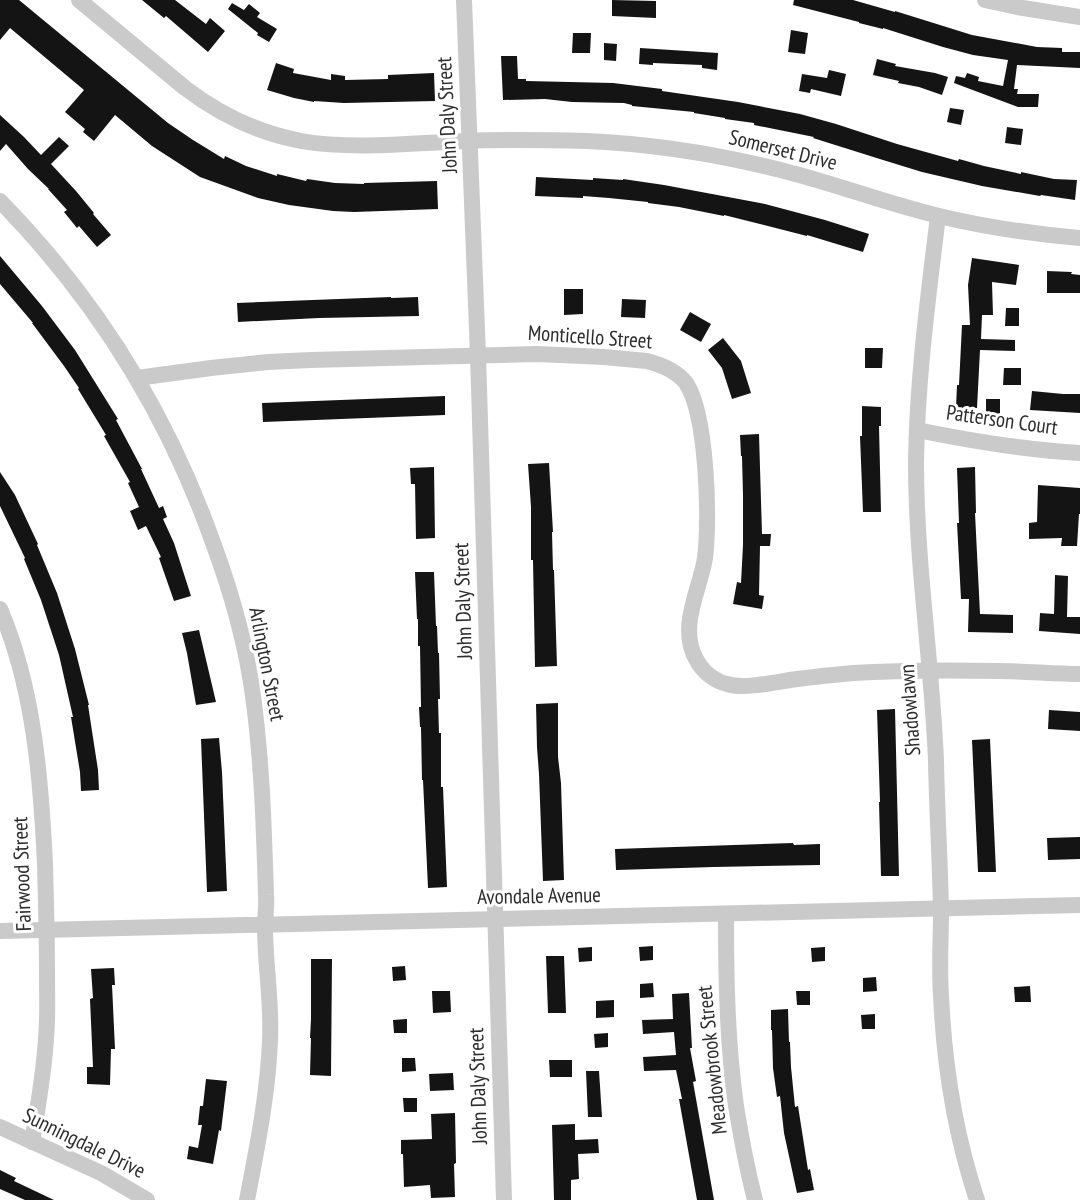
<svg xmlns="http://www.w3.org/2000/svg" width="1080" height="1200" font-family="'PT Sans Narrow',sans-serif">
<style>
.building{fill:#141414}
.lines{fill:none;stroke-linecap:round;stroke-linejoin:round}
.minor{stroke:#cacaca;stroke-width:16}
.labels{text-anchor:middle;stroke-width:6;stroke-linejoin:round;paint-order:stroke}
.street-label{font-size:21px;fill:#2d2d2d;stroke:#fff}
</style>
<rect width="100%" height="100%" fill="#fff"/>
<g class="building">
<polygon points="0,0 19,0 168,123 193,140 224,159 225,156 246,166 277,176 277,174 306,181 307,179 335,183 364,184 364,183 437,181 438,209 354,212 333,211 289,205 258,198 200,177 152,146 115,115 94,141 83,132 85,129 65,112 84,90 10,28 0,40"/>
<polygon points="142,0 175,0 206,24 210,18 225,31 208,52 166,16 164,18"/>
<polygon points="612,0 656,1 656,18 612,16"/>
<polygon points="794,0 853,0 895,12 895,11 972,35 1037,47 1062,48 1062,52 1080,52 1080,68 1017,65 1014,89 1018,89 1017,94 1039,94 1038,107 1018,107 954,83 956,76 965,78 967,73 979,77 978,81 1003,86 1008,60 973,55 943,47 883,28 883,29 859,23 859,22 793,5"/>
<polygon points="232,3 244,10 249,4 260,13 257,17 277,29 269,42 257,35 258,33 228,9"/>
<polygon points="791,30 808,33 805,54 788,52"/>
<polygon points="573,33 591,33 590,53 572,53"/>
<polygon points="604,43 617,44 616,61 604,60"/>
<polygon points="640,48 718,53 717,70 702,68 702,65 653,63 653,65 639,64"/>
<polygon points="501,56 517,56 518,79 526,79 526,81 613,83 662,89 662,91 738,102 800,114 836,124 897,144 958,161 959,159 984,166 1021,174 1021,172 1054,179 1077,180 1075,200 1041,195 1040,196 982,186 922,172 883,160 813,138 814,137 754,125 754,123 725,119 725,118 694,113 694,112 632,106 632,105 624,103 572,102 545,99 503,100"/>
<polygon points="877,59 896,64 895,66 935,73 948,77 942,95 919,87 898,83 899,81 873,75"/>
<polygon points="276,63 294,69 293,73 331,80 331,74 345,76 345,80 388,79 388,75 434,73 435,101 344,103 314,101 314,102 294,98 267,90"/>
<polygon points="829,70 846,74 841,96 811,89 810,93 799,91 802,74 827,78"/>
<polygon points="950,108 964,110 961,125 947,122"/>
<polygon points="0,115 24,137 41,155 59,137 69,146 51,164 76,191 94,213 93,214 111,235 97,247 79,226 77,228 64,212 67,210 48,189 49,189 28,169 6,144 0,151"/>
<polygon points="1007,127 1023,129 1021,145 1005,143"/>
<polygon points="536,177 593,180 593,178 623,180 623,179 664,185 765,204 825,220 869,234 863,252 807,235 807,236 724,215 724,216 679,207 648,203 648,202 609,198 583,196 583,198 535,196"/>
<polygon points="0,256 42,306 75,350 118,419 116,420 142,469 141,469 159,508 163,506 167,517 163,519 174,543 191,596 174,601 159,558 161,557 146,526 138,530 130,511 139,507 128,483 130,482 104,436 106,435 78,389 79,388 64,366 32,323 33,323 0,284"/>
<polygon points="972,258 1019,265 1016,285 992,282 993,315 982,315 981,339 1015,340 1015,351 980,350 977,408 956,408 957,385 959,385 962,325 970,325 968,285"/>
<polygon points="1047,271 1072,272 1071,274 1080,275 1080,293 1047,293"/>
<polygon points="564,289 583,289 583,314 564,315"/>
<polygon points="391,297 391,298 418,297 419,316 319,318 238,322 237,303"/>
<polygon points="622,299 646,300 645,318 621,317"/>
<polygon points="1006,308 1019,308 1019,326 1005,326"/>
<polygon points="690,312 711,324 701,342 680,330"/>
<polygon points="723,338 741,361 751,393 732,399 722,368 708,350"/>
<polygon points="865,348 883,348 882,368 865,368"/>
<polygon points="1004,368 1021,368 1021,385 1003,385"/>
<polygon points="1032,391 1063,394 1080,394 1080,413 1030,410"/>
<polygon points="445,396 445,415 263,422 262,403"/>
<polygon points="986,399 1000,399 1000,415 986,414"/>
<polygon points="862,406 881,407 881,426 879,426 881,512 863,512 860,436 862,436"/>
<polygon points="759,434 762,534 771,534 770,546 760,546 759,595 764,596 762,609 733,604 737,582 741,583 743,545 743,495 742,456 741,456 740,435"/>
<polygon points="549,463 553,532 552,532 553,570 554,570 557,666 535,667 533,560 531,560 531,507 528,464"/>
<polygon points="434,467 435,538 416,539 415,484 411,484 410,468"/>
<polygon points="975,467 976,513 975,513 980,614 1013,615 1013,633 968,632 969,599 961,599 957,523 959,523 957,468"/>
<polygon points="0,472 15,495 38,544 37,545 57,593 75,649 89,705 88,705 98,770 99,790 81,791 80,772 71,717 73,717 59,655 41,600 24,559 25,558 0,506"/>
<polygon points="1038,485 1080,488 1080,514 1079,514 1077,546 1061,546 1062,538 1029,539 1029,523 1037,522"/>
<polygon points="415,572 434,572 436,626 437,626 438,653 439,653 440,699 438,699 439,733 441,733 441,787 443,787 447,887 428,888 423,780 422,780 421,727 420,727 419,707 421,707 420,646 418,646 418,619 417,619"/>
<polygon points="1055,575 1068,576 1067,617 1080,617 1080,634 1039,631 1040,613 1054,614"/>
<polygon points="199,630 216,702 196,705 187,653 182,633"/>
<polygon points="558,703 558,757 561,783 564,880 543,881 539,774 537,747 536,704"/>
<polygon points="895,709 899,876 881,876 879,802 880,802 877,710"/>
<polygon points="1049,710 1080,712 1080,731 1048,729"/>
<polygon points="219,738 222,772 227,891 207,892 201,739"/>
<polygon points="990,739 996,872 978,872 972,740"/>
<polygon points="1080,837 1080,859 1048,860 1047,838"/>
<polygon points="793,843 794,845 820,844 820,865 714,867 616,870 615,849"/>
<polygon points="653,946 653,960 640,961 639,947"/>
<polygon points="592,947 592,961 579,962 578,948"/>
<polygon points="825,947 825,961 812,962 811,948"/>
<polygon points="546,956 564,956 566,1013 548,1013"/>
<polygon points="311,959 332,959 331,1076 310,1075 311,1038 310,1038 311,1019"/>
<polygon points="405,966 406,980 393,981 392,967"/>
<polygon points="114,968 115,985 112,985 115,1049 111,1049 110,1085 87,1084 87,1067 93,1067 90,999 93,998 91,969"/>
<polygon points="876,977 877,991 863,992 863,978"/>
<polygon points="653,983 654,997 640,998 640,984"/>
<polygon points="1030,986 1031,1002 1015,1002 1014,987"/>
<polygon points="432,991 450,991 451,1012 433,1013"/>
<polygon points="796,991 810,991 810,1005 797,1005"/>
<polygon points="689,993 692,1048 690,1048 696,1081 693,1082 714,1200 697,1200 679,1099 682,1099 676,1070 644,1071 643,1057 676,1055 674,1032 643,1034 642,1020 673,1019 672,994"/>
<polygon points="614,1000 614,1017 596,1018 596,1001"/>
<polygon points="788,1009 789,1042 790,1042 791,1067 795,1107 798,1106 808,1170 810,1169 814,1190 797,1193 784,1133 780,1096 777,1097 773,1068 772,1030 771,1030 771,1010"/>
<polygon points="875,1014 875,1029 862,1029 861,1015"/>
<polygon points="407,1019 407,1033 394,1033 393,1020"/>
<polygon points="608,1033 608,1047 595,1048 594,1034"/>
<polygon points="402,1058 415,1058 416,1071 402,1072"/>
<polygon points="549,1060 572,1060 572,1077 550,1077"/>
<polygon points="586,1071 599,1071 602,1117 588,1117"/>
<polygon points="453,1073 454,1090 430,1091 429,1074"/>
<polygon points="206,1079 227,1081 221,1131 219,1130 213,1164 187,1159 189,1146 198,1148 202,1125 198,1125 200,1106 203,1106"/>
<polygon points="403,1098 417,1098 417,1112 404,1112"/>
<polygon points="455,1113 456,1163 454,1164 455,1197 431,1198 430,1185 404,1187 403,1154 401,1154 401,1140 432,1139 431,1114"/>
<polygon points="575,1124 575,1140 598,1139 599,1153 578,1154 579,1179 571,1180 571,1200 554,1200 552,1125"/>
<polygon points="0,1170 16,1178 14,1181 54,1200 25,1200 0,1189"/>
</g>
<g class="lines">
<g class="minor">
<path d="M79,0L185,88C219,114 258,133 301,141C353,150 415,143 467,141C507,139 547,140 587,141C654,144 723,155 788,172C839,185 888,204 939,216C985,227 1032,234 1080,238"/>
<polyline points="464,0 478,355 504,1200"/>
<polyline points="985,0 1017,7 1080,17"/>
<path d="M0,201C96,299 166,411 212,540C231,591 246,643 253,696C262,762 264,829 266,895C267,906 265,917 265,927C265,965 272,1002 270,1040C268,1094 257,1148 247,1200"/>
<path d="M938,216C928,298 917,381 916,463C916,563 932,662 936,761C937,811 940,861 941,910C941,938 939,967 941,995C944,1064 955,1134 977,1200"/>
<path d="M137,378L211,368L268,362L311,360L537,354L604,357L647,361C662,365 677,371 686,383C707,414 710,520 705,558C700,590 678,627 696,659C702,671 714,681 727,684C743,689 772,683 790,680C811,677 832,675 853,673C901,670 950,670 998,671C1026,671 1053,674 1080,674"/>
<path d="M917,430C971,441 1025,450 1080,453"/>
<path d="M0,609C34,688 41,780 45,864C46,901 47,937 47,974C47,995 48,1017 46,1038C44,1073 38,1107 32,1142"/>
<path d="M726,914C726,977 727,1042 736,1106C741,1137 747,1169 755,1200"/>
<polyline points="0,931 1080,905"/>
<polyline points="0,1127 101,1173 147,1200"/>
</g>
</g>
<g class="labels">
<g class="street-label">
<text transform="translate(447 115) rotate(-93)" y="7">John Daly Street</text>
<text transform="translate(783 150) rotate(14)" y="7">Somerset Drive</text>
<text transform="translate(590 337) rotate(4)" y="7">Monticello Street</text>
<text transform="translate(1002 420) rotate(8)" y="7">Patterson Court</text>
<text transform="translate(463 601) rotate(-92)" y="7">John Daly Street</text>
<text transform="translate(267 664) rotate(79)" y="7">Arlington Street</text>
<text transform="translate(910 710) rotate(-94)" y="7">Shadowlawn</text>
<text transform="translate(22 874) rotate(-92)" y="7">Fairwood Street</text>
<text transform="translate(539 896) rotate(-1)" y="7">Avondale Avenue</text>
<text transform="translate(712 1060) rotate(-96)" y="7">Meadowbrook Street</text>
<text transform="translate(478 1086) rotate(-92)" y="7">John Daly Street</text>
<text transform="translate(84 1143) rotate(26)" y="7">Sunningdale Drive</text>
</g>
</g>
</svg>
